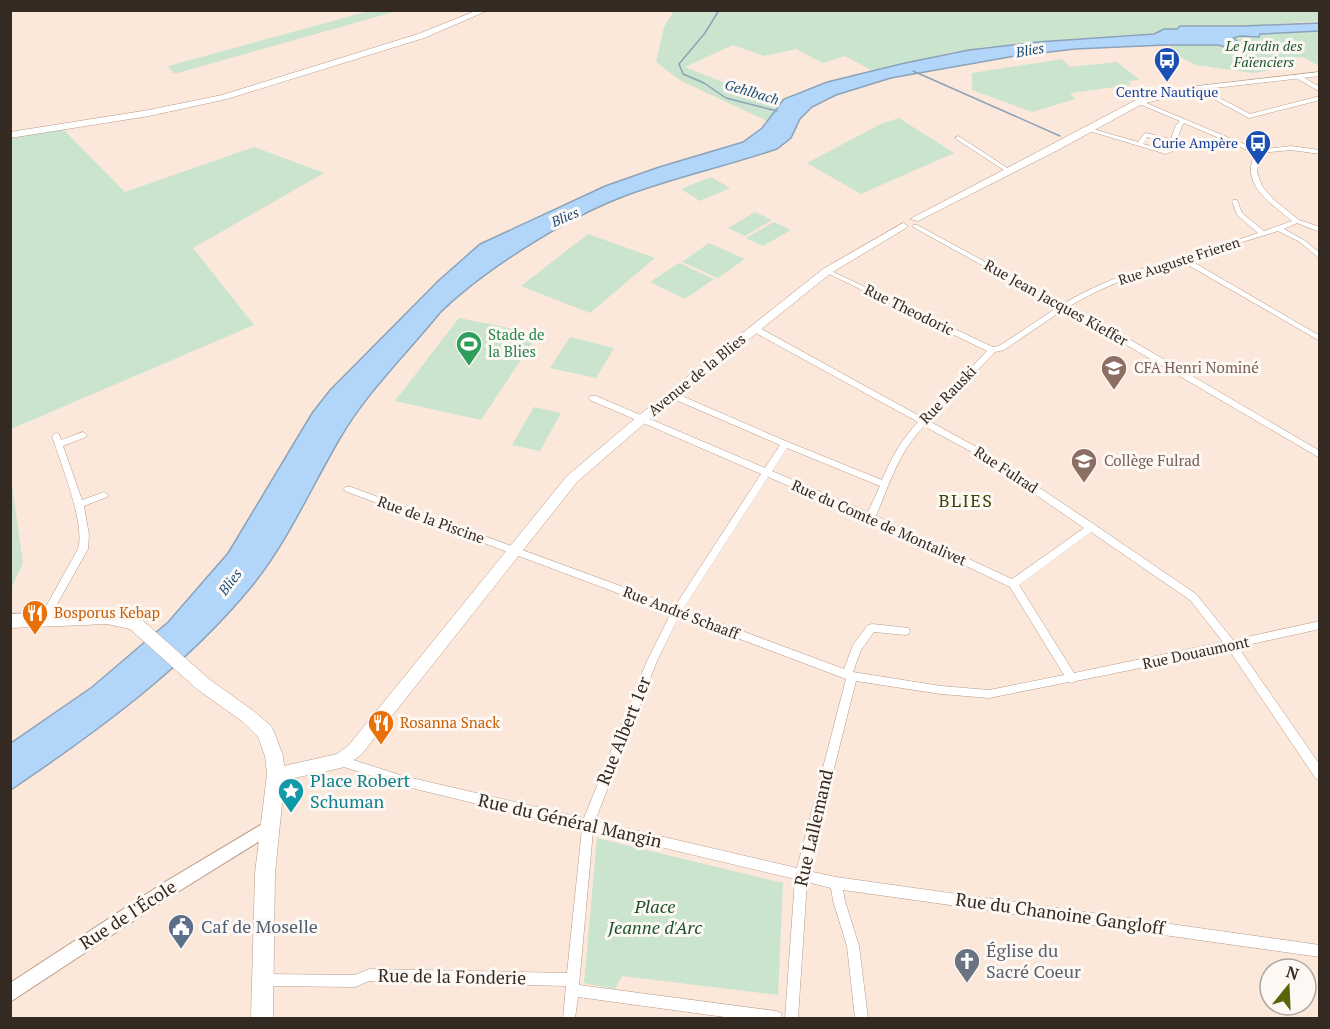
<svg xmlns="http://www.w3.org/2000/svg" width="1330" height="1029" font-family="'PT Serif',serif">
<style>
.green{fill:#cae4ce}
.water{fill:#b1d6f9;stroke:#8ca2b8;stroke-width:1.5}
.lines{fill:none;stroke-linecap:round;stroke-linejoin:round}
.stream{stroke:#8ca2b8;stroke-width:1.5}
.minor-casing{stroke:#b79a86;stroke-width:1}
.tertiary-casing{stroke:#b79a86;stroke-width:2}
.secondary-casing{stroke:#b79a86;stroke-width:1}
.primary-casing{stroke:#b79a86;stroke-width:1}
.minor{fill:#fff;fill-rule:evenodd}
.tertiary{fill:#fff;fill-rule:evenodd}
.secondary{fill:#fff;fill-rule:evenodd}
.primary{fill:#fff;fill-rule:evenodd}
.labels{text-anchor:middle;stroke-width:6;stroke-linejoin:round;paint-order:stroke}
.far-park-label{font-size:14px;font-style:italic;fill:#19552b;stroke:#fef8f4}
.far-water-label{font-size:14px;font-style:italic;fill:#184d79;stroke:#fef8f4}
.far-transit-label{font-size:14px;fill:#164399;stroke:#fef8f4}
.far-street-label{font-size:14px;fill:#352a22;stroke:#fef8f4}
.street-label{font-size:15px;fill:#352a22;stroke:#fef8f4}
.leisure-label{font-size:15px;fill:#27864d;stroke:#fef8f4;text-anchor:start}
.education-label{font-size:15px;fill:#785e54;stroke:#fef8f4;text-anchor:start}
.food-label{font-size:15px;fill:#c56008;stroke:#fef8f4;text-anchor:start}
.quarter-label{font-size:18px;letter-spacing:1.5px;fill:#3d4508;stroke:#fef8f4}
.near-street-label{font-size:18px;fill:#352a22;stroke:#fef8f4}
.near-culture-label{font-size:18px;fill:#0d838f;stroke:#fef8f4;text-anchor:start}
.near-park-label{font-size:18px;font-style:italic;fill:#19552b;stroke:#fef8f4}
.near-service-label{font-size:18px;fill:#4e5e75;stroke:#fef8f4;text-anchor:start}
.near-worship-label{font-size:18px;fill:#5b616d;stroke:#fef8f4;text-anchor:start}
</style>
<rect width="100%" height="100%" fill="#fbe8db"/>
<g class="green">
<polygon points="369,11 397,11 174,74 168,66"/>
<polygon points="674,11 1319,11 1319,21 1018,43 996,48 991,46 949,53 873,71 845,56 823,63 796,49 764,56 733,45 685,67 732,86 784,99 767,121 681,81 656,62 664,27"/>
<polygon points="1319,31 1319,66 1303,57 1281,59 1282,68 1254,73 1196,65 1163,48 1183,44 1218,45 1233,49 1245,47 1232,38 1239,35 1258,37 1260,34"/>
<polygon points="1062,59 1070,67 1117,62 1140,80 1128,81 1131,85 1070,93 1075,99 1032,112 972,90 972,73"/>
<polygon points="899,118 954,153 861,194 807,163 881,124"/>
<polygon points="62,128 125,192 254,147 324,173 193,248 254,325 11,429 11,137"/>
<polygon points="711,177 730,188 700,201 681,189"/>
<polygon points="755,212 772,220 745,236 728,228"/>
<polygon points="774,222 791,230 763,246 746,238"/>
<polygon points="588,234 655,258 590,313 521,286"/>
<polygon points="709,243 745,259 718,278 682,262"/>
<polygon points="679,263 714,279 685,299 650,282"/>
<polygon points="459,318 538,334 481,420 395,401"/>
<polygon points="570,337 614,348 596,378 550,368"/>
<polygon points="534,407 561,413 540,451 512,445"/>
<polygon points="11,478 23,563 11,589 10,589"/>
<polygon points="597,838 783,883 778,995 622,976 615,989 584,983"/>
</g>
<path class="water" d="M1319,23V31L1260,34L1259,37L1240,36L1233,38L1246,47L1233,49L1218,45H1165L1075,49L1015,56L891,78L836,95L812,107L800,119L791,138L777,149C725,167 671,178 620,198C564,220 484,270 440,313C407,354 368,391 341,437C312,486 289,540 253,585C185,668 98,731 11,790V743L92,687L168,622L228,553L312,413L330,390L439,280L480,244L605,186L659,167L743,142L762,128L784,99L827,82L905,63L969,50L1037,42L1154,34L1164,29H1177L1180,26H1243Z"/>
<g class="lines">
<g class="stream">
<polyline points="719,10 705,33 679,64 683,74 704,83 726,98 777,111"/>
<polyline points="913,71 1060,136"/>
</g>
<g class="minor-casing">
<g id="minor">
<polygon points="1295,75 1299,75 1320,87 1320,92 1295,77"/>
<polygon points="1197,86 1250,114 1320,96 1320,100 1249,118 1195,89 1194,88"/>
<path d="M1139,100L1258,150L1291,146L1320,150V154L1291,150L1260,153L1257,172L1262,186L1273,199L1299,220L1320,227V232L1297,223L1284,229L1304,240L1320,253V259L1300,242L1278,231L1188,259L1320,336V341L1181,261C1142,272 1103,286 1068,307L1129,339L1320,451V458L1123,343L1063,310L1004,350L995,352L929,421L987,453L1095,525L1196,594L1233,640L1320,621V629L1238,647L1320,765V780L1316,779L1229,650L1076,681L1072,683L1069,682L989,698L941,694L856,681L808,871L836,877L1320,945V957L843,890L845,901L859,946L868,1018H855L847,946L833,901L831,888L807,882L798,1018H785L795,879L593,831L579,985L776,1011L781,1013L782,1018H732L578,997L575,1018H563L566,986L369,981L355,987L263,986L258,985L257,980L258,975L263,974L355,975L369,969L567,973L582,829L403,786L341,766L337,765L335,761L337,757L341,756L403,776L584,818L647,661L671,613L345,491L344,489L345,487H351L675,606L761,474L590,400L589,398L590,396H596L765,468L780,445L669,397L668,395L672,392L675,393L788,442L882,480C891,458 902,439 918,422L752,331V327H758L923,418L987,351L825,272V270H829L993,347L999,346L1058,307L913,227V225H917L1063,304C1124,267 1193,256 1258,233L1237,215L1232,201L1233,200H1237L1242,213L1264,231L1292,221C1277,208 1254,194 1251,173C1250,167 1253,159 1254,153L1184,123L1182,126L1173,151L1166,154L1086,130L1089,128L1138,142L1144,134L1146,133L1171,139L1176,125L1180,121L1137,103L1136,102ZM1147,137L1170,143L1167,150L1143,144ZM924,426L981,457L1084,528L1012,579L876,516C890,482 899,452 924,426ZM787,448L880,486L868,512L772,471ZM768,477L868,519L1010,587L1064,675L989,690L941,686L853,672L861,650L874,632L905,635L909,634L910,631L909,628L872,624L868,625L853,645L844,669L683,609ZM1091,532L1190,600L1223,642L1074,673L1019,585ZM679,616L846,679L797,868L595,821L657,661Z"/>
<polygon points="958,136 960,137 1012,171 1007,172 956,139 955,138"/>
<path d="M83,432L87,435L86,437L63,446L82,500L104,492L108,495L107,497L84,506L89,535L88,549L47,622L44,623L41,622L39,619L78,549C86,524 60,462 52,436L56,433L59,434L61,440Z"/>
</g>
</g>
<g class="tertiary-casing">
<polygon id="tertiary" points="269,820 274,822 277,827 274,832 176,893 10,1002 10,983 165,882"/>
</g>
<g class="secondary-casing">
<g id="secondary">
<polygon points="478,10 489,10 424,38 227,99 149,116 10,138 10,132 149,110 222,95 418,34"/>
<polygon points="1320,72 1320,76 1197,90 1142,104 1058,150 918,221 910,219 1136,100 1197,86"/>
<polygon points="903,223 908,226 906,228 831,273 646,422 577,482 361,755 341,768 276,782 270,779 268,774 270,769 337,754 349,745 567,476 638,416 823,269"/>
</g>
</g>
<g class="primary-casing">
<polygon id="primary" points="107,610 141,619 209,679 255,712 271,726 274,732 283,756 285,774 275,873 273,1018 251,1018 255,873 267,774 265,756 258,737 243,722 197,689 130,629 107,624 10,628 10,614"/>
</g>
<use href="#minor" class="minor"/>
<use href="#tertiary" class="tertiary"/>
<use href="#secondary" class="secondary"/>
<use href="#primary" class="primary"/>
</g>
<defs>
<g id="bus-pin" transform="scale(1.35)"><path d="M0 17L-7.5 6A9.5 9.5 0 1 1 7.5 6Z" fill="#1a4fb4" stroke="#fef8f4"/><path d="M-5-6H5V4H4V6H2V4H-2V6H-4V4H-5ZM-3.5-4V0h7V-4ZM-3.5 1.2v1.5H-2V1.2ZM2 1.2v1.5H3.5V1.2Z" fill="#fff"/></g>
<g id="stadium-pin" transform="scale(1.35)"><path d="M0 17L-7.5 6A9.5 9.5 0 1 1 7.5 6Z" fill="#2e9e5b" stroke="#fef8f4"/><path d="M0-5a6.5 5 0 1 0 0 10a6.5 5 0 1 0 0-10ZM-3.5-1.8h7v3.6h-7Z" fill="#fff"/></g>
<g id="university-pin" transform="scale(1.35)"><path d="M0 17L-7.5 6A9.5 9.5 0 1 1 7.5 6Z" fill="#8d6e63" stroke="#fef8f4"/><path d="M0-5L7-2L0 1L-7-2ZM-4 1L0 2.5L4 1V4Q0 6-4 4Z" fill="#fff"/></g>
<g id="school-pin" transform="scale(1.35)"><path d="M0 17L-7.5 6A9.5 9.5 0 1 1 7.5 6Z" fill="#8d6e63" stroke="#fef8f4"/><path d="M0-5L7-2L0 1L-7-2ZM-4 1L0 2.5L4 1V4Q0 6-4 4Z" fill="#fff"/></g>
<g id="restaurant-pin" transform="scale(1.35)"><path d="M0 17L-7.5 6A9.5 9.5 0 1 1 7.5 6Z" fill="#e8710a" stroke="#fef8f4"/><path d="M-5-6h1v4h1v-4h1v4h1v-4h1v5L-1.5 .5V6h-2V.5L-5-1ZM5-6V6H3V1.5H1.5Q1.5-4 5-6Z" fill="#fff"/></g>
<g id="sight-pin" transform="scale(1.35)"><path d="M0 17L-7.5 6A9.5 9.5 0 1 1 7.5 6Z" fill="#0f9aa8" stroke="#fef8f4"/><path d="M0-6L1.8-2.2L6-1.7L2.9 1.2L3.7 5.4L0 3.3L-3.7 5.4L-2.9 1.2L-6-1.7L-1.8-2.2Z" fill="#fff"/></g>
<g id="civic-pin" transform="scale(1.35)"><path d="M0 17L-7.5 6A9.5 9.5 0 1 1 7.5 6Z" fill="#5c6f8a" stroke="#fef8f4"/><path d="M-.6-6.5H3V-4.5H.6V-3L4-1V1h2V6H-6V1h2V-1L-.6-3ZM-1.2 2.5V6h2.4V2.5Z" fill="#fff"/></g>
<g id="church-pin" transform="scale(1.35)"><path d="M0 17L-7.5 6A9.5 9.5 0 1 1 7.5 6Z" fill="#6b7280" stroke="#fef8f4"/><path d="M-1.2-6h2.4v3.5h3.3v2.4h-3.3V6h-2.4V-.1h-3.3v-2.4h3.3Z" fill="#fff"/></g>
</defs>
<g fill-rule="evenodd">
<use href="#bus-pin" x="1167" y="60"/>
<use href="#bus-pin" x="1258" y="143"/>
<use href="#stadium-pin" x="469" y="344"/>
<use href="#university-pin" x="1114" y="368"/>
<use href="#school-pin" x="1084" y="461"/>
<use href="#restaurant-pin" x="35" y="613"/>
<use href="#restaurant-pin" x="381" y="723"/>
<use href="#sight-pin" x="291" y="791"/>
<use href="#civic-pin" x="181" y="927"/>
<use href="#church-pin" x="967" y="961"/>
</g>
<g class="labels">
<g class="far-park-label">
<text x="1264" y="51">Le Jardin des<tspan x="1264" dy="16">Faïenciers</tspan></text>
</g>
<g class="far-water-label">
<text transform="translate(1030 50) rotate(-10)" y="5">Blies</text>
<text transform="translate(752 92) rotate(17)" y="5">Gehlbach</text>
<text transform="translate(565 217) rotate(-24)" y="5">Blies</text>
<text transform="translate(230 582) rotate(-53)" y="5">Blies</text>
</g>
<g class="far-transit-label">
<text x="1167" y="97">Centre Nautique</text>
<text x="1238" y="148" text-anchor="end">Curie Ampère</text>
</g>
<g class="far-street-label">
<text transform="translate(1179 261) rotate(-18)" y="5">Rue Auguste Frieren</text>
</g>
<g class="street-label">
<text transform="translate(1056 303) rotate(29)" y="5">Rue Jean Jacques Kieffer</text>
<text transform="translate(909 310) rotate(26)" y="5">Rue Theodoric</text>
<text transform="translate(697 375) rotate(-39)" y="5">Avenue de la Blies</text>
<text transform="translate(948 395) rotate(-46)" y="5">Rue Rauski</text>
<text transform="translate(1006 470) rotate(33)" y="5">Rue Fulrad</text>
<text transform="translate(431 520) rotate(20)" y="5">Rue de la Piscine</text>
<text transform="translate(879 523) rotate(24)" y="5">Rue du Comte de Montalivet</text>
<text transform="translate(681 613) rotate(21)" y="5">Rue André Schaaff</text>
<text transform="translate(1196 653) rotate(-12)" y="5">Rue Douaumont</text>
</g>
<g class="leisure-label">
<text x="488" y="340">Stade de<tspan x="488" dy="17">la Blies</tspan></text>
</g>
<g class="education-label">
<text x="1134" y="373">CFA Henri Nominé</text>
<text x="1104" y="466">Collège Fulrad</text>
</g>
<g class="food-label">
<text x="54" y="618">Bosporus Kebap</text>
<text x="400" y="728">Rosanna Snack</text>
</g>
<g class="quarter-label">
<text x="966" y="507">BLIES</text>
</g>
<g class="near-street-label">
<text transform="translate(624 731) rotate(-68)" y="6">Rue Albert 1er</text>
<text transform="translate(570 821) rotate(13)" y="6">Rue du Général Mangin</text>
<text transform="translate(814 828) rotate(-77)" y="6">Rue Lallemand</text>
<text transform="translate(1060 914) rotate(8)" y="6">Rue du Chanoine Gangloff</text>
<text transform="translate(128 915) rotate(-33)" y="6">Rue de l'École</text>
<text transform="translate(452 977) rotate(1)" y="6">Rue de la Fonderie</text>
</g>
<g class="near-culture-label">
<text x="310" y="787">Place Robert<tspan x="310" dy="21">Schuman</tspan></text>
</g>
<g class="near-park-label">
<text x="655" y="913">Place<tspan x="655" dy="21">Jeanne d'Arc</tspan></text>
</g>
<g class="near-service-label">
<text x="201" y="933">Caf de Moselle</text>
</g>
<g class="near-worship-label">
<text x="986" y="957">Église du<tspan x="986" dy="21">Sacré Coeur</tspan></text>
</g>
</g>
<rect width="1330" height="1029" fill="none" stroke="#352a22" stroke-width="24"/>
<g transform="translate(1288 987) rotate(18)"><circle r="28" fill="#fef8f4" stroke="#aea6a0" stroke-width="1.5"/>
<path d="M0-4.5L10 22L0 15L-10 22Z" fill="#5a6508"/>
<text y="-9" font-size="16" font-weight="bold" text-anchor="middle" fill="#352a22">N</text>
</g>
</svg>
